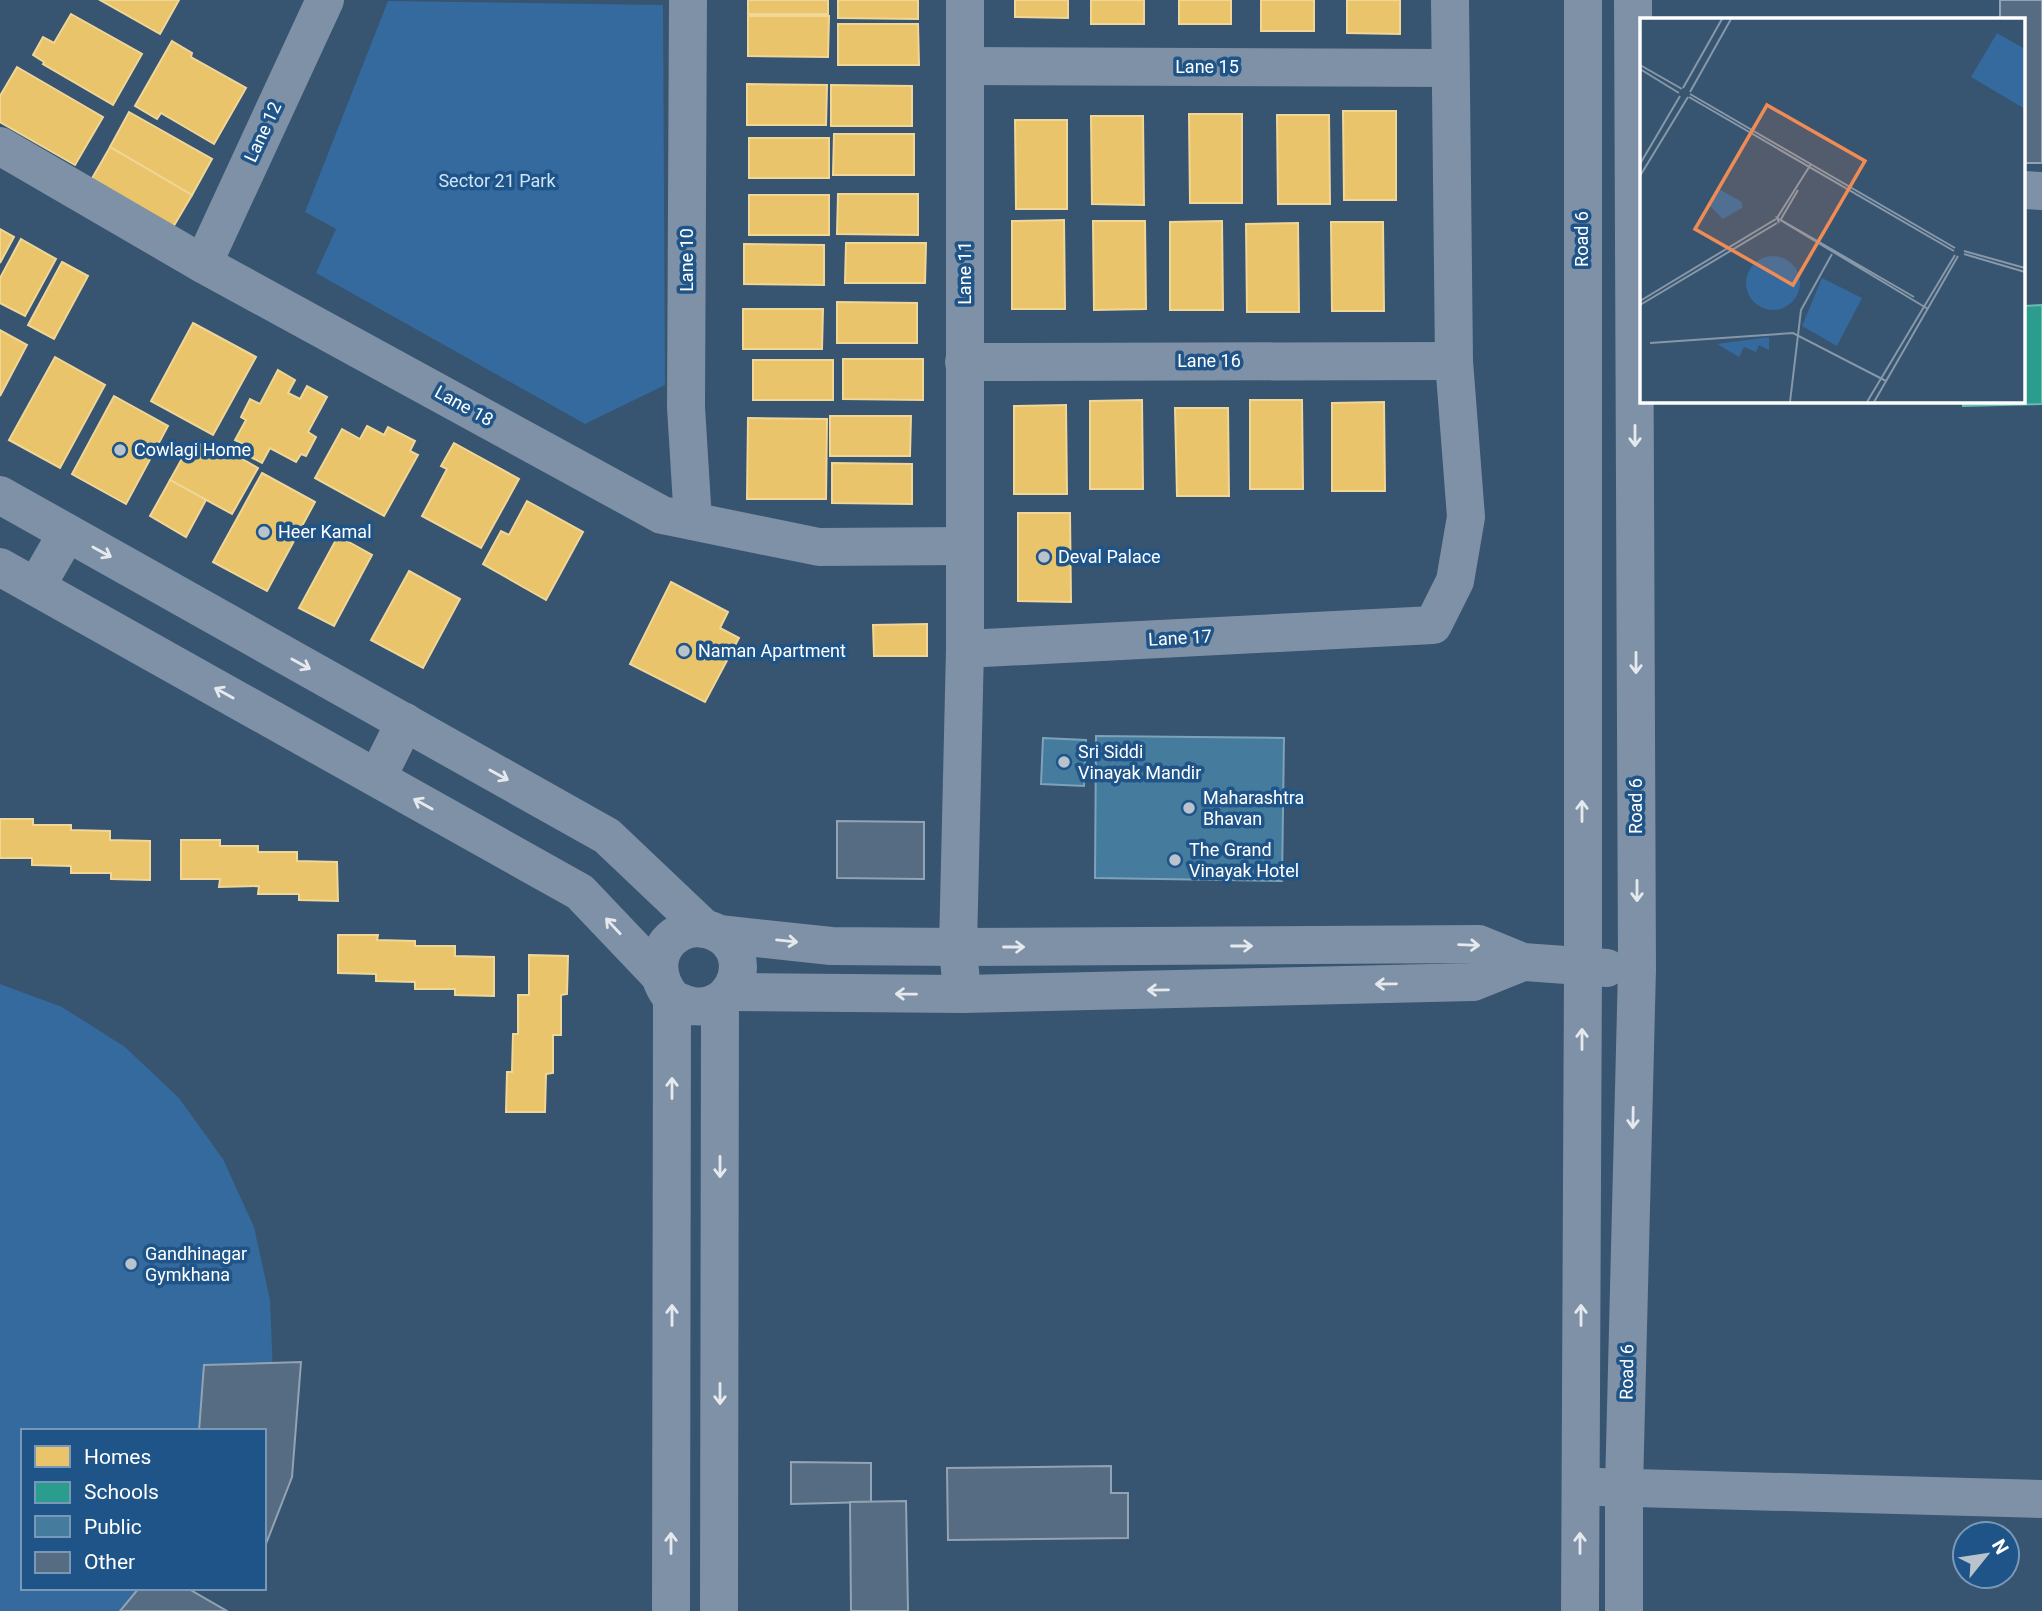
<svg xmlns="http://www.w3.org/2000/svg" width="2042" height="1611" font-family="Roboto,sans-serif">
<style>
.green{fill:#346a9e}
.homes{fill:#e9c46a;stroke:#f0d697;stroke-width:2}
.schools{fill:#2a9d8f;stroke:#6abab1;stroke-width:2}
.public{fill:#457b9d;stroke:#7da3ba;stroke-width:2}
.building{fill:#556c82;stroke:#92a3b3;stroke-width:2}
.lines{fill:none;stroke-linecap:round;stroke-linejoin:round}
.minor{stroke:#7e91a6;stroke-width:38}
.oneway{stroke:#e5e9ed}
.poi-dot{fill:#b9c3cd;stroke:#1f5488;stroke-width:2.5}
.labels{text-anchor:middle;stroke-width:7;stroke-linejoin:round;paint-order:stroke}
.street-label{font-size:18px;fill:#fff;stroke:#1f5488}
.park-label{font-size:18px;fill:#cee4f8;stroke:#1f5488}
.poi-label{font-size:18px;fill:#fff;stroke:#1f5488;text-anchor:start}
.inset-road{fill:none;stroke:#8798a9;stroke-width:2}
.view{fill:#ef8b55;fill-opacity:0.15;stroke:#ef8b55;stroke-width:3.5}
.inset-edge{fill:none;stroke:#fff;stroke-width:3.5}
</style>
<rect width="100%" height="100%" fill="#375470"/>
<g class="green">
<polygon points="388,1 663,5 665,385 585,424 316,273 336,229 305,212"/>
<polygon points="0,984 62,1007 125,1047 179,1098 223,1159 254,1227 270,1300 273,1374 264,1431 23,1431 23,1588 188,1588 167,1611 0,1611"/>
</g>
<g class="homes">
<polygon points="100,0 179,0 160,34"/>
<rect x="748" y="0" width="80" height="14"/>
<polygon points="838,0 918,0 918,19 838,18"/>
<polygon points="1015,0 1068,0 1068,18 1015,17"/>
<rect x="1091" y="0" width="53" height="24"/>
<rect x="1179" y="0" width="52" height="24"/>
<rect x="1261" y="0" width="53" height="31"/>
<polygon points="1347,0 1400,0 1400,34 1347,33"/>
<polygon points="71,14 142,54 113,105 43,64 44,62 33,55 43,37 54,43"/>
<polygon points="748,16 829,16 828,57 748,56"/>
<polygon points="838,24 918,24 919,65 838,65"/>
<polygon points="172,41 192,53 191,57 246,88 214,144 161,113 157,119 135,106"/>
<polygon points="17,67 103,117 75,165 0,122 0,96"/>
<polygon points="747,84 827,85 826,125 747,125"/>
<polygon points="831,85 912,86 912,126 831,126"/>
<polygon points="1343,111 1396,111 1396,200 1344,200"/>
<polygon points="129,112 212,159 192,195 110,147"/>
<polygon points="1189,114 1242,114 1242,203 1190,203"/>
<polygon points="1277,115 1329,115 1330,204 1278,204"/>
<polygon points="1091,116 1143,116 1144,205 1092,204"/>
<polygon points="1015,120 1067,120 1067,209 1016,209"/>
<polygon points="834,134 914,134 914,175 833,175"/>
<rect x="749" y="138" width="80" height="40"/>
<polygon points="110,147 192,195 172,229 90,182"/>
<polygon points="838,194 918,194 918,235 837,234"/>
<rect x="749" y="195" width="80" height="40"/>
<polygon points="1064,220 1065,309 1012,309 1012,221"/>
<polygon points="1093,221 1145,221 1146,309 1094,310"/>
<polygon points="1222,221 1223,310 1170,310 1170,222"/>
<polygon points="1331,222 1383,222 1384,311 1332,311"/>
<polygon points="1298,223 1299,312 1247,312 1246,224"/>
<polygon points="0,229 14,237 0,263"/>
<polygon points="21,239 56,259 25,316 0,303 0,278"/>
<polygon points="846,243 926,243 925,283 845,283"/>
<polygon points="744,244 824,245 824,285 744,284"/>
<polygon points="62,262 88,276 54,339 28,325"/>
<polygon points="837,302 917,303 917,343 837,343"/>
<polygon points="743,309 823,309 822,349 743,349"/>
<polygon points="193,323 256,357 213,435 151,401"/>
<polygon points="0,330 27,345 0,396"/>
<polygon points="55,357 105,385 60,468 9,440"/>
<polygon points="843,359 923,359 923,400 843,399"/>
<rect x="753" y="360" width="80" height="40"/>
<polygon points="278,370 295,380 288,393 300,399 307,386 327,397 308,432 316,437 306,456 301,454 296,462 270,448 262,463 247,455 251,448 235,440 246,420 241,417 250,399 260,404"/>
<polygon points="114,396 168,426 126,504 72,474"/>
<polygon points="1142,400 1143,489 1090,489 1090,401"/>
<polygon points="1250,400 1302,400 1303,489 1250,489"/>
<polygon points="1384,402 1385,491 1332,491 1332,403"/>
<polygon points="1066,405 1067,494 1014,494 1014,406"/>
<polygon points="1175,408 1228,408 1229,496 1177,496"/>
<polygon points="830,416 911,416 910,456 830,456"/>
<polygon points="748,418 827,419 826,499 747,499"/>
<polygon points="367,426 384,435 388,427 415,441 410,451 418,455 384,516 315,478 342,429 360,439"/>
<polygon points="198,443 228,460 232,453 258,468 232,514 170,480 184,455 190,458"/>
<polygon points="454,443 519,479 481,548 422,516 447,469 441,466"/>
<polygon points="832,463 912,464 912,504 832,503"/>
<polygon points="262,473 315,502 267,591 213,562"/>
<polygon points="170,480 206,500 186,537 150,516"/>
<polygon points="527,501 583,532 546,600 483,564 501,531 509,535"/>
<polygon points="1018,513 1070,513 1071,602 1018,601"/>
<polygon points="338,536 372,555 334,626 299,608"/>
<polygon points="409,571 460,599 423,668 371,640"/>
<polygon points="671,582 728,612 720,628 739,638 705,702 630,664"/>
<polygon points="927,624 927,656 874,656 873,625"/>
<polygon points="0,819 33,819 33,825 71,825 71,830 110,831 110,840 150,841 150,880 111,879 111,873 71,873 71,866 32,865 32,858 0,858"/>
<polygon points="181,840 220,840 220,846 258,846 258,852 297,852 297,861 337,862 338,901 299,900 299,894 258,894 259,886 219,887 220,879 181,879"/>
<polygon points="338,935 378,935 377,940 415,941 415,946 455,946 455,956 494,957 494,996 455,995 455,989 415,989 415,982 376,981 376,974 338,973"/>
<polygon points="529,955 568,956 567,994 561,995 561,1035 553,1035 553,1073 546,1074 545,1112 506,1112 507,1072 512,1072 513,1034 518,1034 518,995 529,995"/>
</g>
<polygon class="schools" points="2042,305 2042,404 1963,406 1963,401 2023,401 2023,306"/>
<g class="public">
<polygon points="1096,736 1284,738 1282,881 1095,878"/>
<polygon points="1043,738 1086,740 1084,786 1041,784"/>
</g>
<g class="building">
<polygon points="2000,0 2042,0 2042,163 2023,163 2023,19 2000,19"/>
<polygon points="837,821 924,822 924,879 837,878"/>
<polygon points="301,1362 292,1477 264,1549 264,1431 199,1431 204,1365"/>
<polygon points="791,1462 871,1463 871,1502 791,1504"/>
<polygon points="1111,1466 1111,1493 1128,1493 1128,1538 948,1540 947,1468"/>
<polygon points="906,1501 908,1611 851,1611 850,1502"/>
<polygon points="139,1588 187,1588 227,1611 120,1611"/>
</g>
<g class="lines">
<g class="minor">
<polyline points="688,0 686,407 693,521"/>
<polyline points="965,66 1450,68"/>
<polyline points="0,146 203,264 662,515 819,547 964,546"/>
<polyline points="2023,190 2042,191"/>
<polyline points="203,264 325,0"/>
<polyline points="964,362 1454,361"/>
<polyline points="0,495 607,836 705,929"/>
<polyline points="0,567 580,892 659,975"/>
<polyline points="36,587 67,533"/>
<polyline points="965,649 1433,625 1455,581 1466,517 1454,361 1450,0"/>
<polyline points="377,778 405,722"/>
<polyline points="719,934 831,946 958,947 1479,944 1523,962 1607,968"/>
<polyline points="729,992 962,994 1473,982 1523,962"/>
<polyline points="962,994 958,947 965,649 965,0"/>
<polyline points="1599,1487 2042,1499"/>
<path d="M671,1611L672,998C655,978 653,948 679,933C690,927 703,927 715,932C763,954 729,1032 672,998"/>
<polyline points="719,1611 720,1001"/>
<polyline points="1580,1611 1583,967 1583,0"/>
<polyline points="1624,1611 1624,1488 1637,969 1633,0"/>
</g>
</g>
<defs><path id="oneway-shaft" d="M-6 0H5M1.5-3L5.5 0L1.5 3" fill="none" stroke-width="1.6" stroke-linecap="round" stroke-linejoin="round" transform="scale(1.75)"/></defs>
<g class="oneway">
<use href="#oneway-shaft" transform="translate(1635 436) rotate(90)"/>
<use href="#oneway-shaft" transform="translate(102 552) rotate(29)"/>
<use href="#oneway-shaft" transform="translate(1636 663) rotate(90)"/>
<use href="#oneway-shaft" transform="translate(301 664) rotate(29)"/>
<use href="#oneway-shaft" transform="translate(224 693) rotate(-151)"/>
<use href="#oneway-shaft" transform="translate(499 775) rotate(29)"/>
<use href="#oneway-shaft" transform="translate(423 804) rotate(-151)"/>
<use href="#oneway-shaft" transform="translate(1582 811) rotate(-90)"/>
<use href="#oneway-shaft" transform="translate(1637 891) rotate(90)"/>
<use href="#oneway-shaft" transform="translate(613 926) rotate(-133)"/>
<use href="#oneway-shaft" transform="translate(787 941) rotate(6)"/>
<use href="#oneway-shaft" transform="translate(1469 945) rotate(2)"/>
<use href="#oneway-shaft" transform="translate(1242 946)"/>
<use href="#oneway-shaft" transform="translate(1014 947)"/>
<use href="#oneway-shaft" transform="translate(1386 984) rotate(179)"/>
<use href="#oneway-shaft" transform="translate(1158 990) rotate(179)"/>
<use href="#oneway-shaft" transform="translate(906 994) rotate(-179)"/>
<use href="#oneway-shaft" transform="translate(1582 1039) rotate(-90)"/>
<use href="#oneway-shaft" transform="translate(672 1088) rotate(-90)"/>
<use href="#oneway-shaft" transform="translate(1633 1118) rotate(91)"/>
<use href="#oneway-shaft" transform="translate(720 1167) rotate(90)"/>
<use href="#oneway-shaft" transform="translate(672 1315) rotate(-90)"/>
<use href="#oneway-shaft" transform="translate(1581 1315) rotate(-90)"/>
<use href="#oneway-shaft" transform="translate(720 1394) rotate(90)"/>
<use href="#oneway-shaft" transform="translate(671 1543) rotate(-90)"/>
<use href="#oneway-shaft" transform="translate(1580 1543) rotate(-90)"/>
</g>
<g class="poi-dot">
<circle cx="120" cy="450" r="7"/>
<circle cx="264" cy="532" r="7"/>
<circle cx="1044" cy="557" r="7"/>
<circle cx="684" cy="651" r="7"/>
<circle cx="1064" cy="762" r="7"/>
<circle cx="1189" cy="808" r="7"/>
<circle cx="1175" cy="860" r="7"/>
<circle cx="131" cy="1264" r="7"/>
</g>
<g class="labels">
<g class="street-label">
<text x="1207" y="73">Lane 15</text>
<text transform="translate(263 132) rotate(-65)" y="6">Lane 12</text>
<text transform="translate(1582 239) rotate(-90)" y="6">Road 6</text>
<text transform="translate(687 260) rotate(-90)" y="6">Lane 10</text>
<text transform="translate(965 273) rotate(-90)" y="6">Lane 11</text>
<text x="1209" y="367">Lane 16</text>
<text transform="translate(464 406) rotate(29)" y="6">Lane 18</text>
<text transform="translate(1180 638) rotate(-3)" y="6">Lane 17</text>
<text transform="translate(1636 806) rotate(-90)" y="6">Road 6</text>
<text transform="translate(1627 1372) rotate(-89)" y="6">Road 6</text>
</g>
<g class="park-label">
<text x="497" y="187">Sector 21 Park</text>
</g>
<g class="poi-label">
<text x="134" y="456">Cowlagi Home</text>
<text x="278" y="538">Heer Kamal</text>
<text x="1058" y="563">Deval Palace</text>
<text x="698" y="657">Naman Apartment</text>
<text x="1078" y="758">Sri Siddi<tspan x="1078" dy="21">Vinayak Mandir</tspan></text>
<text x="1203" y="804">Maharashtra<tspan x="1203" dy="21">Bhavan</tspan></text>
<text x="1189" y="856">The Grand<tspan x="1189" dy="21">Vinayak Hotel</tspan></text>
<text x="145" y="1260">Gandhinagar<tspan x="145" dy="21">Gymkhana</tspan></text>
</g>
</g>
<g transform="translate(1640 18)">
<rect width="385" height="385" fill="#375470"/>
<path d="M357,15L385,31V91L331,59ZM79,171L102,184V190L83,201L69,187ZM106 265a27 27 0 1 1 54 0a27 27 0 1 1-54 0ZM182,260L222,280L197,328L162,308ZM129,319V332L119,327L116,334L104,329L99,339L77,326Z" fill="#346a9e"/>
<path class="inset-road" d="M0,47L42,71M0,51L39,75M43,70L82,1M50,74L91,1M50,76L315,230M49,79L314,233M0,146L40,78M0,158L48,79M137,200L171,146M141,201L158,172M141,202L274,279M139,205L137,200L288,291M324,233L385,250M324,236L385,254M0,283L136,201M0,287L137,205M10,325L153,315L246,363M150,384L161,292L192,236M227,384L315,237M234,384L318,238"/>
<path class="view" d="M127,87L225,143L153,267L55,211Z"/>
<rect width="385" height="385" class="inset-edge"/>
</g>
<rect x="21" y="1429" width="245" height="161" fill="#1f5488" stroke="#7998b8" stroke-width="2"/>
<rect x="35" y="1446" width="35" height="21" fill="#e9c46a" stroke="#7998b8" stroke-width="2"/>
<text x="84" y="1464" font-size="21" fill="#ffffff">Homes</text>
<rect x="35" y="1482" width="35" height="21" fill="#2a9d8f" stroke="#7998b8" stroke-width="2"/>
<text x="84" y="1499" font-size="21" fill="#ffffff">Schools</text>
<rect x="35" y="1516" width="35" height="21" fill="#457b9d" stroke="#7998b8" stroke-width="2"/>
<text x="84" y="1534" font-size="21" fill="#ffffff">Public</text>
<rect x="35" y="1552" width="35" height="21" fill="#556c82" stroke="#7998b8" stroke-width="2"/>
<text x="84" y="1569" font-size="21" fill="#ffffff">Other</text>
<g transform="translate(1986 1555) rotate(60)"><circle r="33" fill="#1f5488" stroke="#7998b8" stroke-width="2"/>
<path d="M0-5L12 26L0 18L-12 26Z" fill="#b9c3cd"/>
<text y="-10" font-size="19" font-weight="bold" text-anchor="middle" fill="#ffffff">N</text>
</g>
</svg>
